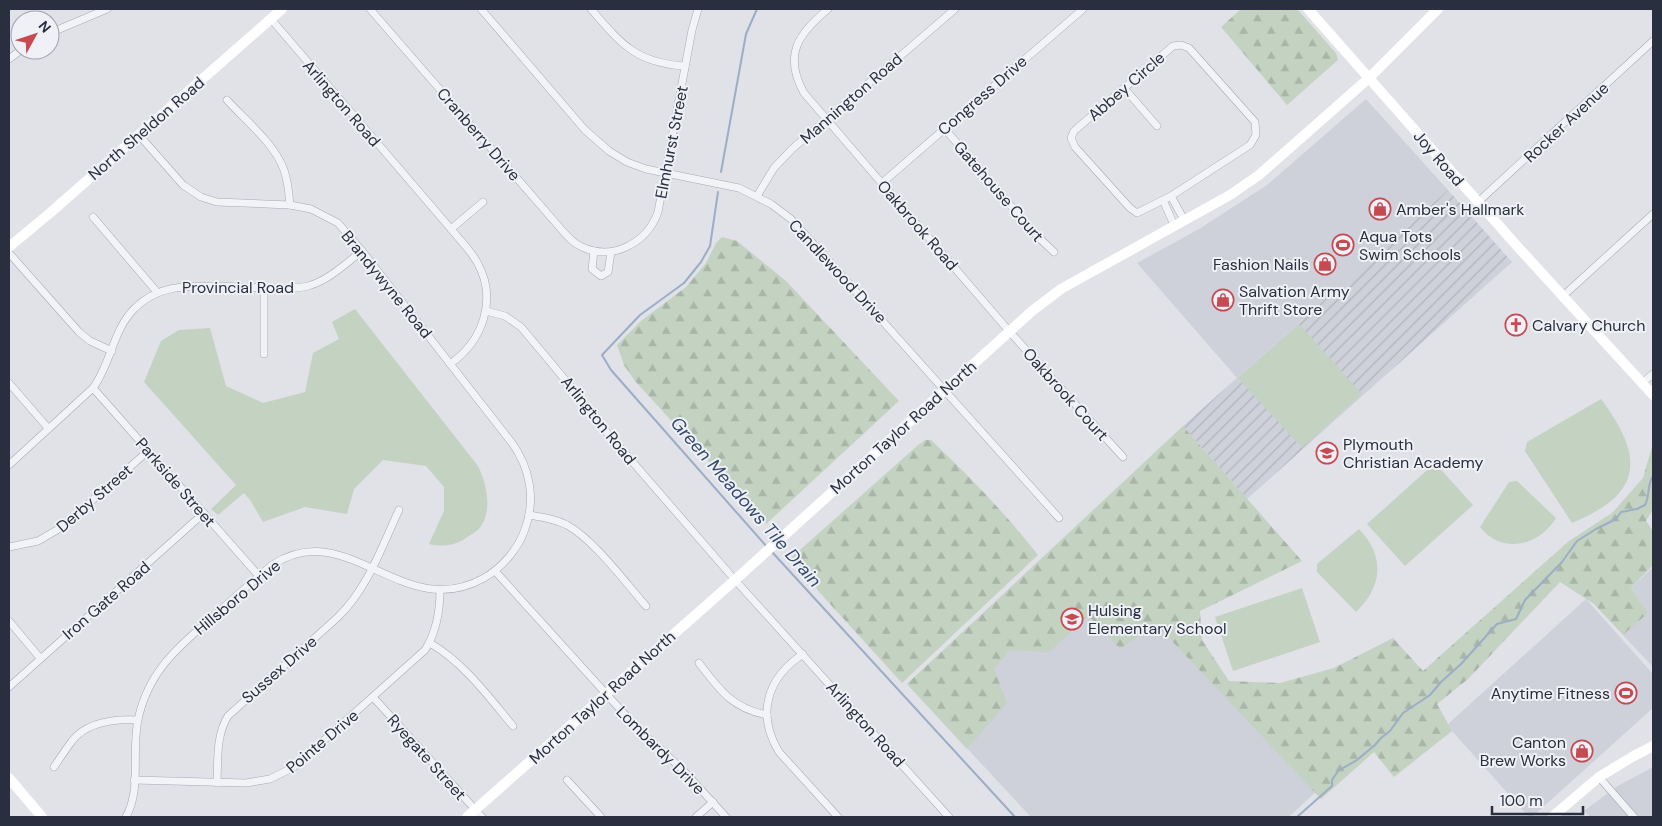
<svg xmlns="http://www.w3.org/2000/svg" width="1662" height="826" font-family="'DM Sans',sans-serif">
<style>
.built{fill:#ced1da}
.industrial{fill:url(#industrial-furrows)}
.green{fill:#c4d2c1}
.forest{fill:url(#forest-firs)}
.lines{fill:none;stroke-linecap:round;stroke-linejoin:round}
.stream{stroke:#9cadc6;stroke-width:2}
.street-casing{stroke:#a5a9b2;stroke-width:8}
.street{stroke:#f2f3f6;stroke-width:7}
.secondary{stroke:#fff;stroke-width:10}
.labels{text-anchor:middle;stroke-width:4;stroke-linejoin:round;paint-order:stroke}
.street-label{font-size:16px;fill:#292f3e;stroke:#eff1f6}
.poi-label{font-size:16px;fill:#292f3e;stroke:#eff1f6;text-anchor:start}
.water-label{font-size:18px;font-style:italic;fill:#354a70;stroke:#eff1f6}
</style>
<defs>
<pattern id="industrial-furrows" width="10" height="10" patternUnits="userSpaceOnUse" patternTransform="scale(1.25)"><rect width="10" height="10" fill="#ced1da"/><path d="M-1 1l2-2M0 10L10 0M9 11l2-2" fill="none" stroke="#b1b4bc"/></pattern>
<pattern id="forest-firs" width="22" height="20" patternUnits="userSpaceOnUse" patternTransform="scale(1.25)"><rect width="22" height="20" fill="#c4d2c1"/><path d="M5 1l3.5 6h-7zM16 11l3.5 6h-7z" fill="#a8b5a7"/></pattern>
</defs>
<rect width="100%" height="100%" fill="#e0e2e8"/>
<g class="built">
<polygon points="1366,99 1448,190 1237,378 1137,263 1199,229 1267,185"/>
<polygon points="1080,524 1322,786 1289,817 1031,817 907,684"/>
<polygon points="1653,567 1653,667 1623,635 1648,613 1631,588"/>
<polygon points="1586,599 1653,674 1653,708 1532,817 1529,817 1452,731 1448,724"/>
<polygon points="1653,767 1653,817 1590,817 1584,811 1616,787"/>
</g>
<polygon class="industrial" points="1448,190 1512,262 1247,499 1183,426"/>
<g class="green">
<path d="M355,309L478,466C487,484 493,512 479,529C476,532 470,535 466,538C454,546 443,547 429,544L444,511V487L426,466L383,460L354,489L347,514L305,507L263,522L250,500L244,493L218,515L211,509L236,485L144,382L161,341L179,330L210,328L226,386L263,403L305,392L313,353L339,339L332,322Z"/>
<polygon points="1299,324 1362,394 1302,448 1238,378"/>
<path d="M1601,399C1644,457 1644,493 1572,523L1525,451L1527,442Z"/>
<polygon points="1435,463 1473,505 1405,566 1367,524"/>
<path d="M1517,481L1556,518C1539,546 1502,555 1480,527L1509,482Z"/>
<path d="M1359,529C1385,556 1383,586 1356,612L1317,572V564Z"/>
<polygon points="1302,588 1320,642 1233,671 1215,617"/>
</g>
<g class="forest">
<polygon points="1241,9 1297,9 1336,53 1338,60 1287,105 1221,27"/>
<polygon points="722,237 737,241 786,281 899,401 766,524 635,381 624,365 617,345 641,321 686,287 706,263 716,243"/>
<polygon points="1183,426 1302,561 1200,611 1202,640 1229,681 1280,683 1334,668 1393,638 1423,671 1569,541 1612,513 1643,478 1653,443 1653,509 1646,521 1653,531 1653,565 1631,588 1648,613 1623,635 1594,604 1560,582 1468,679 1437,704 1452,731 1394,777 1374,752 1321,799 1156,624 1120,649 1089,616 1049,652 1010,650 994,669 1007,703 967,749 907,684"/>
<path d="M925,440H931C969,476 1006,514 1038,555L902,683L821,594L792,557L917,446Z"/>
</g>
<g class="lines">
<g class="stream">
<polyline points="721,172 746,34 757,9"/>
<polyline points="718,192 710,246 701,262 684,283 640,315 602,355 611,370 767,547"/>
<polyline points="772,552 1015,817"/>
<path d="M1297,817L1332,786V780L1338,771L1357,760L1375,745L1381,738L1390,731L1403,713L1430,695L1441,682L1461,664L1497,624L1516,619L1525,600L1562,562L1577,541L1596,529L1616,519L1621,512L1637,509L1645,505C1650,496 1647,484 1653,476"/>
</g>
<g class="street-casing">
<g id="street">
<path d="M370,9L561,229C567,236 573,243 582,247C613,261 647,243 658,212L692,30L698,9"/>
<polyline points="481,9 585,130 609,151 627,162 646,169 739,188 771,204 791,219 1059,518"/>
<path d="M591,9C621,44 636,63 685,66"/>
<path d="M828,9C798,34 783,55 804,93L1009,331L1123,457"/>
<path d="M271,19L451,229C460,240 470,250 477,262C498,299 483,341 450,364"/>
<polyline points="50,33 107,9"/>
<polygon points="1181,45 1189,48 1255,122 1256,135 1250,145 1171,196 1137,213 1130,208 1075,147 1071,138 1074,131 1173,46"/>
<polyline points="9,59 21,50"/>
<polyline points="1124,88 1157,126"/>
<path d="M227,100C245,120 275,144 284,170C288,181 289,193 290,205"/>
<polyline points="944,128 1036,235 1054,252"/>
<polyline points="882,183 1083,9"/>
<polyline points="757,196 774,168 792,149 955,9"/>
<polyline points="1171,196 1184,220"/>
<polyline points="1163,200 1174,225"/>
<polyline points="1478,202 1653,41"/>
<polyline points="93,217 157,292"/>
<polyline points="451,229 483,202"/>
<polyline points="594,251 592,269 601,276 608,272 611,252"/>
<polyline points="9,253 79,332 90,341 112,351"/>
<polyline points="264,288 264,354"/>
<polyline points="1563,296 1653,214"/>
<polyline points="486,311 505,316 521,327 572,388 604,429 735,580 949,817"/>
<polyline points="9,383 48,428"/>
<polyline points="1642,383 1653,374"/>
<polyline points="93,388 259,576"/>
<path d="M9,465L93,388C111,364 113,329 135,308C158,285 186,286 217,286C236,287 255,288 274,288C285,288 297,289 308,286C329,280 345,264 362,251"/>
<path d="M529,515C542,517 555,519 567,525C594,540 625,582 646,606"/>
<polyline points="9,547 38,541 62,527 148,451"/>
<polyline points="495,571 638,729 683,770 726,817"/>
<polyline points="9,621 40,658"/>
<path d="M430,643C464,663 488,696 513,726"/>
<path d="M803,654C767,678 756,714 779,752L838,817"/>
<path d="M699,663C719,689 731,708 767,715"/>
<polyline points="9,687 204,513"/>
<polyline points="373,697 482,817"/>
<path d="M54,767C60,758 66,749 72,741C87,722 115,719 137,720"/>
<polyline points="1599,777 1634,817"/>
<path d="M134,780L246,783L270,779L294,767L425,650C437,631 440,611 440,590"/>
<polyline points="567,780 601,817"/>
<path d="M217,783C218,760 216,735 228,716L338,617C368,588 382,546 399,510"/>
<path d="M126,817C142,788 131,752 138,720C148,671 179,646 215,615C234,598 253,581 272,565C349,515 402,624 484,578C503,567 518,549 525,529C536,499 530,468 512,443L362,251L338,223L311,209L290,205L217,202L201,197L183,185L139,135"/>
<polyline points="696,817 713,802"/>
</g>
</g>
<use href="#street" class="street"/>
<g class="secondary">
<polyline points="1308,9 1517,246 1653,395"/>
<polyline points="9,247 50,213 282,9"/>
<polyline points="9,778 42,817"/>
<polyline points="467,817 735,580 1032,311 1061,289 1230,195 1259,175 1369,78 1438,9"/>
<polyline points="1552,817 1599,777 1632,757 1653,746"/>
</g>
</g>
<defs>
<g id="shop-ring" transform="scale(1.125)"><circle r="9.5" fill="#eff1f6" stroke="#c84a51" stroke-width="1.5"/><path d="M-5-2.5h2.3a2.7 3.5 0 0 1 5.4 0H5L5.5 6h-11ZM-1.5-2.5h3a1.5 2.3 0 0 0-3 0Z" fill="#c84a51"/></g>
<g id="stadium-ring" transform="scale(1.125)"><circle r="9.5" fill="#eff1f6" stroke="#c84a51" stroke-width="1.5"/><path d="M0-5a6.5 5 0 1 0 0 10a6.5 5 0 1 0 0-10ZM-3.5-1.8h7v3.6h-7Z" fill="#c84a51"/></g>
<g id="church-ring" transform="scale(1.125)"><circle r="9.5" fill="#eff1f6" stroke="#c84a51" stroke-width="1.5"/><path d="M-1.2-6h2.4v3.5h3.3v2.4h-3.3V6h-2.4V-.1h-3.3v-2.4h3.3Z" fill="#c84a51"/></g>
<g id="school-ring" transform="scale(1.125)"><circle r="9.5" fill="#eff1f6" stroke="#c84a51" stroke-width="1.5"/><path d="M0-5L7-2L0 1L-7-2ZM-4 1L0 2.5L4 1V4Q0 6-4 4Z" fill="#c84a51"/></g>
</defs>
<g fill-rule="evenodd">
<use href="#shop-ring" x="1380" y="209"/>
<use href="#stadium-ring" x="1343" y="245"/>
<use href="#shop-ring" x="1325" y="264"/>
<use href="#shop-ring" x="1223" y="300"/>
<use href="#church-ring" x="1516" y="325"/>
<use href="#school-ring" x="1327" y="453"/>
<use href="#school-ring" x="1072" y="619"/>
<use href="#stadium-ring" x="1626" y="693"/>
<use href="#shop-ring" x="1582" y="751"/>
</g>
<g class="labels">
<g class="street-label">
<text transform="translate(1126 86) rotate(-41)" y="6">Abbey Circle</text>
<text transform="translate(982 95) rotate(-41)" y="6">Congress Drive</text>
<text transform="translate(851 98) rotate(-41)" y="6">Mannington Road</text>
<text transform="translate(342 103) rotate(49)" y="6">Arlington Road</text>
<text transform="translate(1566 122) rotate(-43)" y="6">Rocker Avenue</text>
<text transform="translate(146 128) rotate(-41)" y="6">North Sheldon Road</text>
<text transform="translate(479 134) rotate(49)" y="6">Cranberry Drive</text>
<text transform="translate(671 142) rotate(-79)" y="6">Elmhurst Street</text>
<text transform="translate(1439 158) rotate(49)" y="6">Joy Road</text>
<text transform="translate(999 191) rotate(49)" y="6">Gatehouse Court</text>
<text transform="translate(918 225) rotate(49)" y="6">Oakbrook Road</text>
<text transform="translate(838 271) rotate(47)" y="6">Candlewood Drive</text>
<text transform="translate(387 284) rotate(51)" y="6">Brandywyne Road</text>
<text x="238" y="293">Provincial Road</text>
<text transform="translate(1066 394) rotate(48)" y="6">Oakbrook Court</text>
<text transform="translate(599 420) rotate(51)" y="6">Arlington Road</text>
<text transform="translate(903 427) rotate(-42)" y="6">Morton Taylor Road North</text>
<text transform="translate(176 482) rotate(49)" y="6">Parkside Street</text>
<text transform="translate(94 498) rotate(-41)" y="6">Derby Street</text>
<text transform="translate(237 597) rotate(-40)" y="6">Hillsboro Drive</text>
<text transform="translate(106 600) rotate(-41)" y="6">Iron Gate Road</text>
<text transform="translate(279 669) rotate(-41)" y="6">Sussex Drive</text>
<text transform="translate(602 697) rotate(-42)" y="6">Morton Taylor Road North</text>
<text transform="translate(866 724) rotate(48)" y="6">Arlington Road</text>
<text transform="translate(322 741) rotate(-40)" y="6">Pointe Drive</text>
<text transform="translate(661 750) rotate(45)" y="6">Lombardy Drive</text>
<text transform="translate(427 757) rotate(48)" y="6">Ryegate Street</text>
</g>
<g class="poi-label">
<text x="1396" y="215">Amber's Hallmark</text>
<text x="1359" y="242">Aqua Tots<tspan x="1359" dy="18">Swim Schools</tspan></text>
<text x="1309" y="270" text-anchor="end">Fashion Nails</text>
<text x="1239" y="297">Salvation Army<tspan x="1239" dy="18">Thrift Store</tspan></text>
<text x="1532" y="331">Calvary Church</text>
<text x="1343" y="450">Plymouth<tspan x="1343" dy="18">Christian Academy</tspan></text>
<text x="1088" y="616">Hulsing<tspan x="1088" dy="18">Elementary School</tspan></text>
<text x="1610" y="699" text-anchor="end">Anytime Fitness</text>
<text x="1566" y="748" text-anchor="end">Canton<tspan x="1566" dy="18">Brew Works</tspan></text>
</g>
<g class="water-label">
<text transform="translate(746 502) rotate(49)" y="6">Green Meadows Tile Drain</text>
</g>
</g>
<rect width="1662" height="826" fill="none" stroke="#292f3e" stroke-width="20"/>
<g transform="translate(35 35) rotate(50)"><circle r="24" fill="#eff1f6" stroke="#a0a3ac"/>
<path d="M0-4L9 19L0 12L-9 19Z" fill="#c84a51"/>
<text y="-8" font-size="14" font-weight="bold" text-anchor="middle" fill="#292f3e">N</text>
</g>
<path d="M1492 806v8h91v-8" fill="none" stroke="#292f3e" stroke-width="2.5"/>
<text x="1500" y="806" font-size="15" fill="#292f3e" stroke="#eff1f6" stroke-width="4" paint-order="stroke">100 m</text>
</svg>
